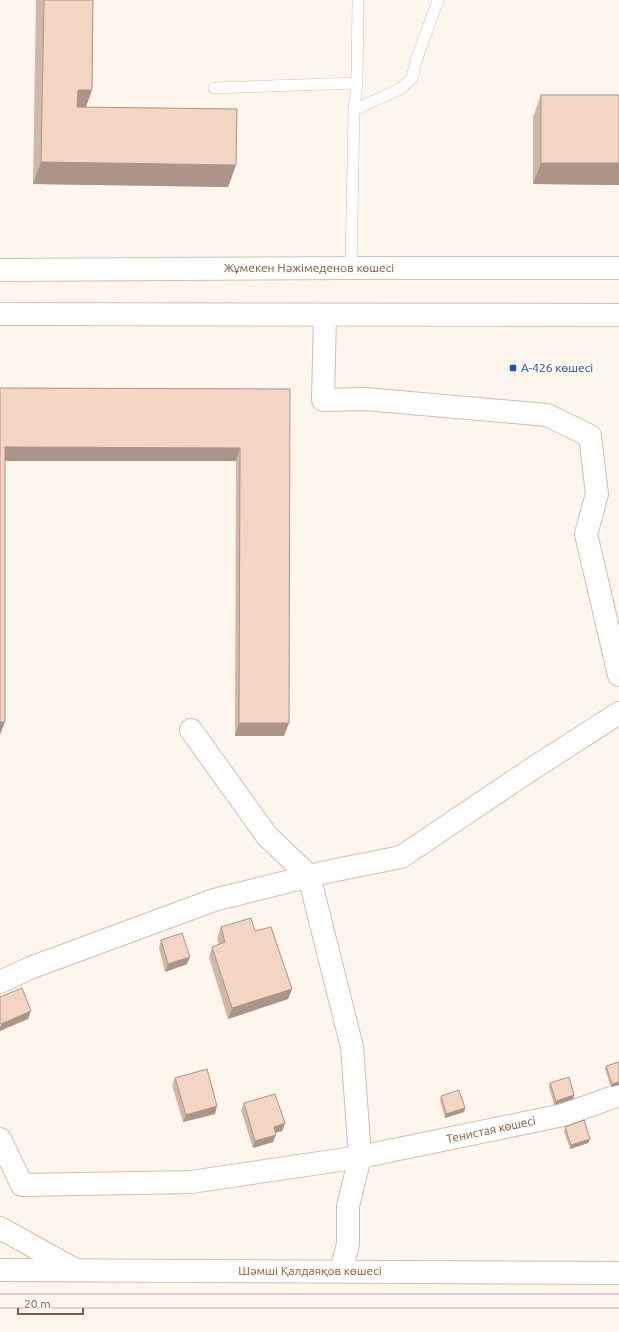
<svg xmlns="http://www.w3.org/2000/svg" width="619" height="1332" font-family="Ubuntu,sans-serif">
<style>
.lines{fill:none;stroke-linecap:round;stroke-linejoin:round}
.service-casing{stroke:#d1beb0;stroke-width:12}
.minor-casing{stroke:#d1beb0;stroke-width:24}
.secondary-casing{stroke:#d6c0b0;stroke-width:24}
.service{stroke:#fff;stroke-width:11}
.minor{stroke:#fff;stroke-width:22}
.secondary{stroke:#fff;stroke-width:22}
.tram{stroke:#b9a8c9;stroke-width:1}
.wall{fill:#d1b7a8}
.shaded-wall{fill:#aa9588}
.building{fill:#f3d5c3;stroke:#aa9588}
.transit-dot{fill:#1a4fb4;stroke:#fffaf3;stroke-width:1.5}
.labels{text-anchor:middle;stroke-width:3;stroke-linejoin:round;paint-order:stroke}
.street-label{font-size:12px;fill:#7a5c4d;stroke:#fffaf3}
.transit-label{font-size:12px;fill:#164399;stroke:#fffaf3;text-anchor:start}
</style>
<rect width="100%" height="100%" fill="#fdf6ec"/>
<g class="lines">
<g class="service-casing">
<g id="service">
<polyline points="357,83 358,0"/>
<polyline points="214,88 357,83 354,110 351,268"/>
<polyline points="354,110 400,89 412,78 416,61 438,0"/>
</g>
</g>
<g class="minor-casing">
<g id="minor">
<polyline points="325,315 323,400 365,399 547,415 590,436 597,494 586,534 619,675"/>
<polyline points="191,730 267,836 309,876 352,1047 360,1157 348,1206 348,1244 341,1271"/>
<polyline points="0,982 30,968 214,900 326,872 401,857 532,769 619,713"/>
<polyline points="0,1139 22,1185 191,1182 360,1157 563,1115 619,1095"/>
<polyline points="0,1228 74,1269"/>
<polyline points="0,1270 619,1273"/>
</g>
</g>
<g class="secondary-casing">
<g id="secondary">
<polyline points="0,270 351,268 619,268"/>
<polyline points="0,314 619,315"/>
</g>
</g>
<use href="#service" class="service"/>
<use href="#minor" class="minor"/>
<use href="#secondary" class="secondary"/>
<g class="tram">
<polyline points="0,1294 619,1294"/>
<polyline points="0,1308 619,1308"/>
</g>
</g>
<g class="wall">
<polygon points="36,0 93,0 92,90 86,107 236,165 228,187 33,184"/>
<polygon points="541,95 619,95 619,185 533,184 533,117"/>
<polygon points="0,388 290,389 284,736 235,736 236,461 5,461"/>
<polygon points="221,927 255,931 292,989 288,999 228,1019 209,957 212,947 219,945 217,938"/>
<polygon points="161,940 187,964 165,972 159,948"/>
<polygon points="619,1062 619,1085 611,1087 605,1069 606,1066"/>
<polygon points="175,1078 215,1114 183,1122 172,1085"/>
<polygon points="550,1083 574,1095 573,1099 554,1105 549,1087"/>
<polygon points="441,1096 465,1108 464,1112 445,1118 440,1100"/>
<polygon points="244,1103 285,1123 282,1131 275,1133 273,1142 253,1148 241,1110"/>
<polygon points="565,1127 588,1143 570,1149 564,1131"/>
</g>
<g class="shaded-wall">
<polygon points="78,90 92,90 84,112 70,112"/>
<polygon points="41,162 236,165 228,187 33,184"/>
<polygon points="541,163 619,163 619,185 533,184"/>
<polygon points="5,447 240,448 236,461 1,461"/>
<polygon points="0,722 5,722 0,735"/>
<polygon points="239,723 289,723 284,736 235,736"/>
<polygon points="190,957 187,964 165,972 168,964"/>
<polygon points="292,989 288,999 228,1019 232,1008"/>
<polygon points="31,1011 28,1019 0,1031 0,1027 1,1024"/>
<polygon points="619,1082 619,1085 611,1087 612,1084"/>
<polygon points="574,1095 573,1099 554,1105 556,1101"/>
<polygon points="217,1106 215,1114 183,1122 186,1115"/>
<polygon points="465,1108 464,1112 445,1118 446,1114"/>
<polygon points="285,1123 282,1131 271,1134 274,1127"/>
<polygon points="276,1135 273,1142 253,1148 255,1141"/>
<polygon points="590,1139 588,1143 570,1149 571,1145"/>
</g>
<g class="building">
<polygon points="44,0 93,0 92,90 78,90 77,107 237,109 236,165 41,162"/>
<rect x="541" y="95" width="78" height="68"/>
<polygon points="0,388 290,389 289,723 239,723 240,448 5,447 5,722 0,722"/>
<polygon points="251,918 255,931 271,927 292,989 232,1008 212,947 225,942 221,927"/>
<polygon points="182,933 190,957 168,964 161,940"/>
<polygon points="22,988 31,1011 1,1024 0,1022 0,997"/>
<polygon points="619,1062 619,1082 612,1084 606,1066"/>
<polygon points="207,1069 217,1106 186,1115 175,1078"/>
<polygon points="569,1077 574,1095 556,1101 550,1083"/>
<polygon points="459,1090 465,1108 446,1114 441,1096"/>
<polygon points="275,1094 285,1123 274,1127 276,1135 255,1141 244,1103"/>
<polygon points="584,1120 590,1139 571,1145 565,1127"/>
</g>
<rect class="transit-dot" x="509" y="364" width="8" height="8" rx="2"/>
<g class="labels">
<g class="street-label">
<text x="309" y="272">Жұмекен Нәжімеденов көшесі</text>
<text transform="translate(491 1130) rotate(-12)" y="4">Тенистая көшесі</text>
<text x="310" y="1275">Шәмші Қалдаяқов көшесі</text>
</g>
<g class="transit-label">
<text x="521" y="372">А-426 көшесі</text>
</g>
</g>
<path d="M18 1308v6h65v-6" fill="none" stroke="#7a5c4d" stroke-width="2"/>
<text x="24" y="1308" font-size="12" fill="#7a5c4d" stroke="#fffaf3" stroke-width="3" paint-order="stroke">20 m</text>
</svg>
